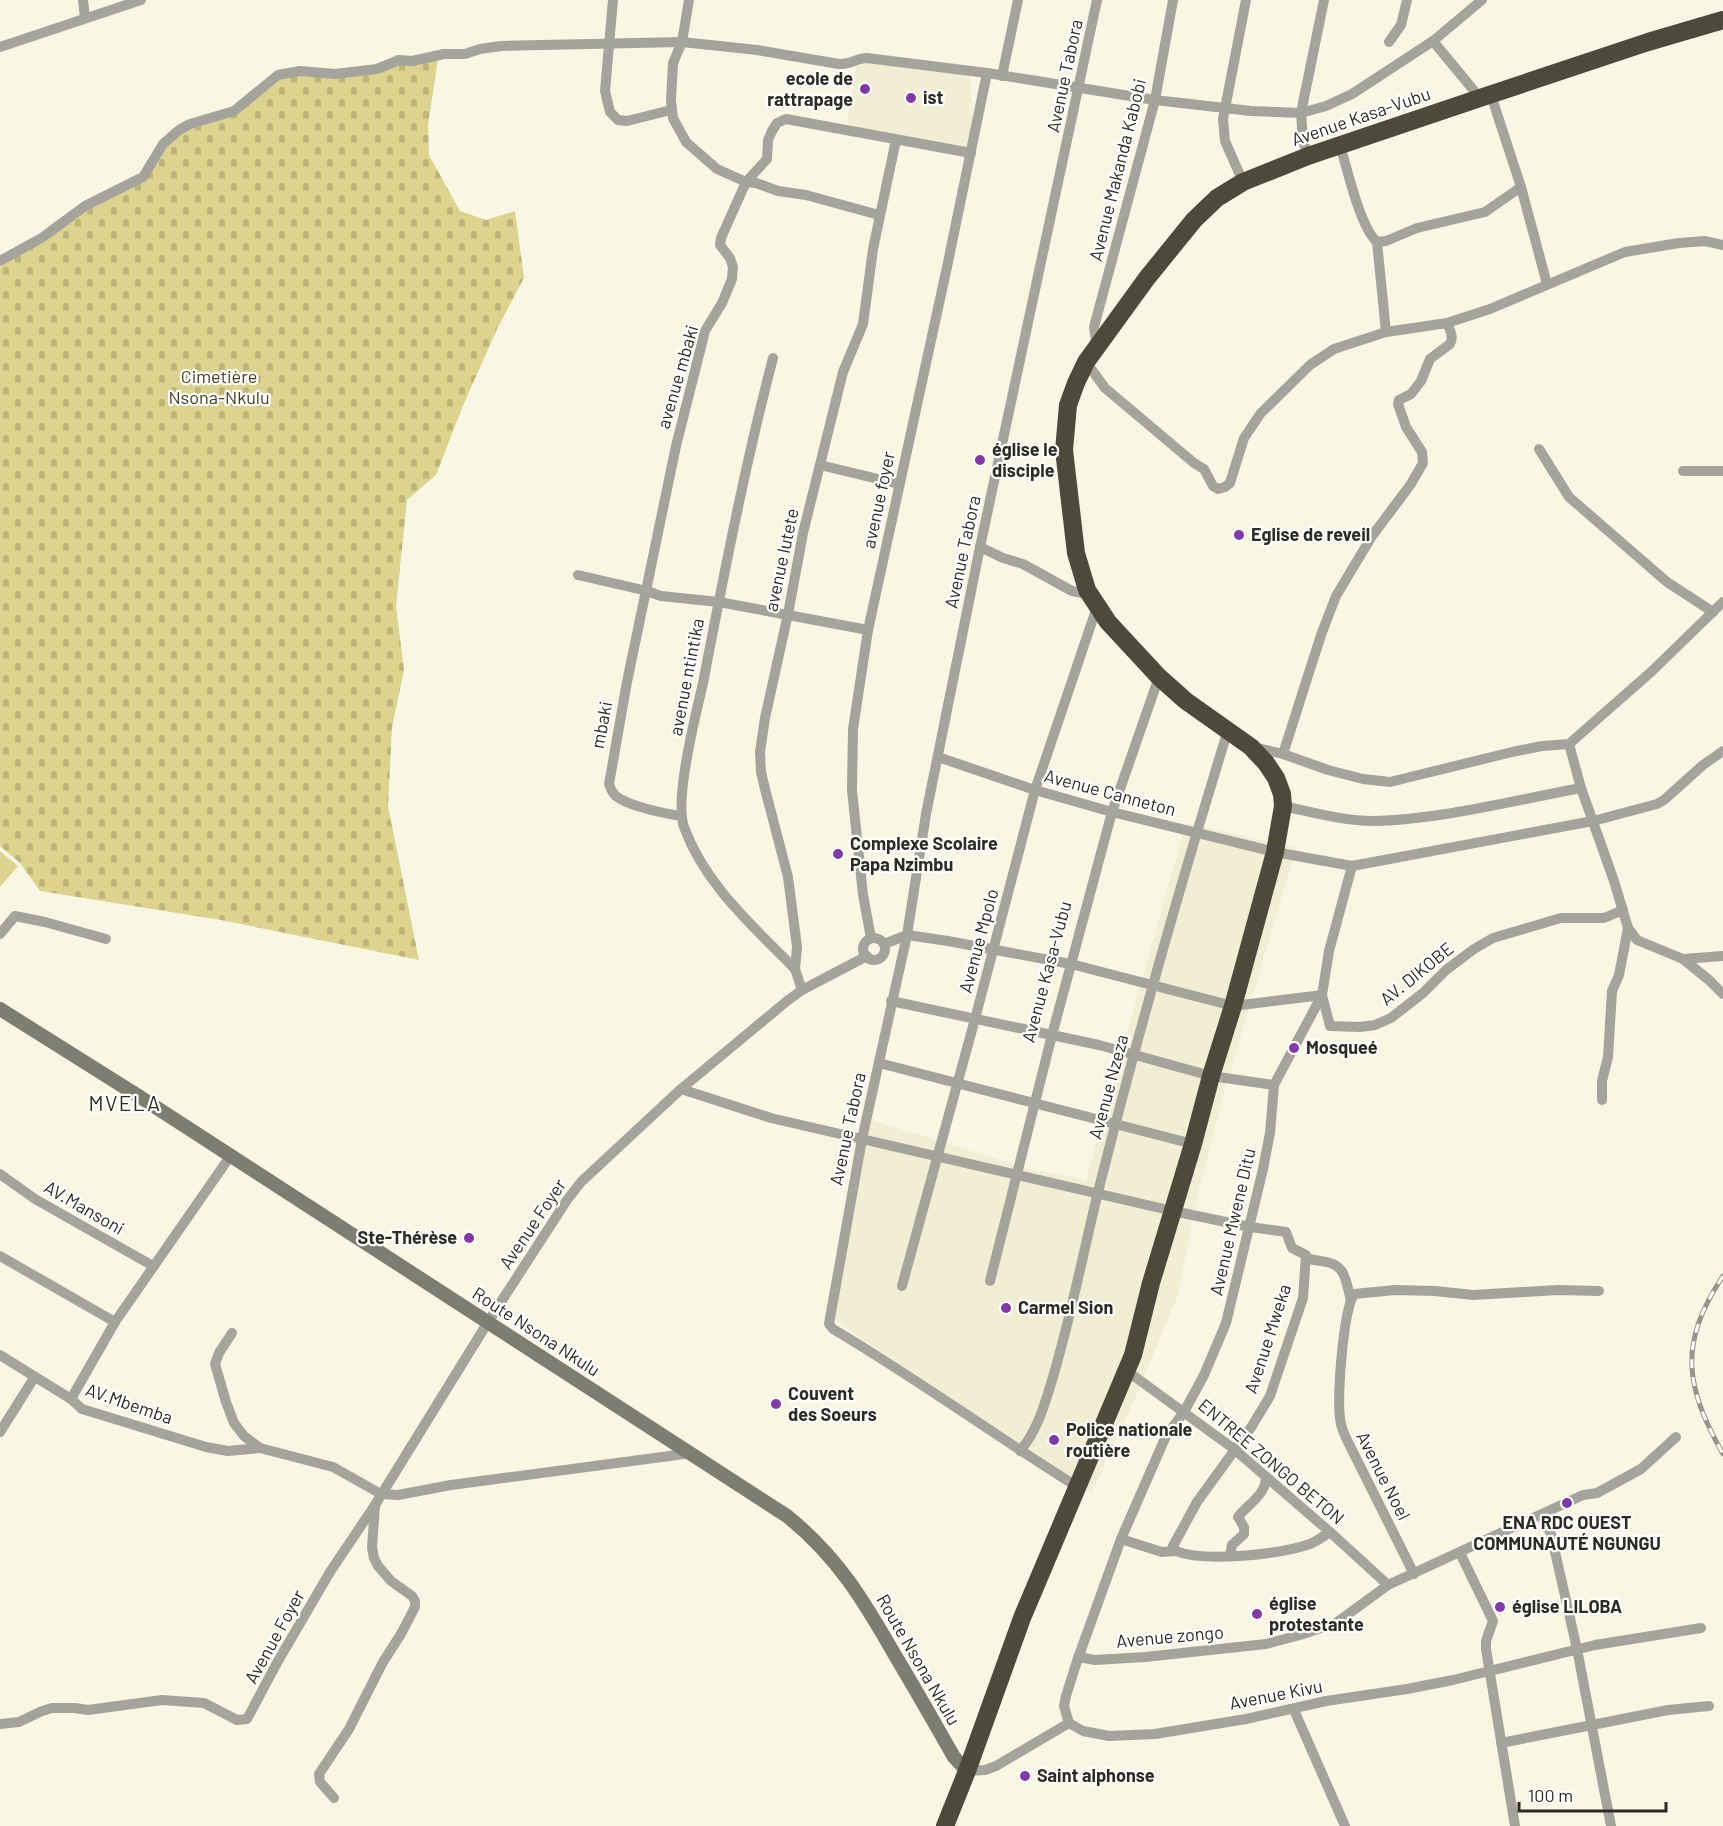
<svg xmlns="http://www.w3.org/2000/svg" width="1723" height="1826" font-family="Barlow,sans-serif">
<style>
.built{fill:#f1eed3}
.cemetery{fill:url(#cemetery-stones)}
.green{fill:#dcd38e}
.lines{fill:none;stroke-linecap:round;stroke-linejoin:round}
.street{stroke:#a5a49c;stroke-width:10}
.secondary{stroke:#7e7d71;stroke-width:14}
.highway{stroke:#4c4a3a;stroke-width:18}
.rail-casing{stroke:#989689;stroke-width:5}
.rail{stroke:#fff;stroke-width:3;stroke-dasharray:9;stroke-linecap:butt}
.poi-dot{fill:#8338aa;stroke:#fff;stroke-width:2}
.labels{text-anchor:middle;stroke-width:4.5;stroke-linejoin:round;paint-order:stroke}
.street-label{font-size:18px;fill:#2c2b24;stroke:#fff}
.poi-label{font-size:18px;font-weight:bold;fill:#2c2b24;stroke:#fff;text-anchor:start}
.park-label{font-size:18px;fill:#45401a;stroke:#fff}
.quarter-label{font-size:21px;letter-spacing:1.5px;fill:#2c2b24;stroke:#fff}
</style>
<defs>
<pattern id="cemetery-stones" width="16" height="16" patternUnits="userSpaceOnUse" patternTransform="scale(1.5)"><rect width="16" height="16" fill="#dcd38e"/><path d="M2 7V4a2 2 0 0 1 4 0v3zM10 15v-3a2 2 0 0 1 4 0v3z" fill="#bdb57a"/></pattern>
</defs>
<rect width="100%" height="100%" fill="#f9f7e4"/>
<g class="built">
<polygon points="867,62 970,74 973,121 967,146 962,148 847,126 856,67"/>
<polygon points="1186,823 1296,848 1223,1096 1197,1197 1178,1295 1130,1410 1092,1492 837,1322 834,1272 862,1117 1028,1169 1086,1180"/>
</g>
<polygon class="cemetery" points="438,59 428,125 429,155 460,211 486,220 515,211 524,278 497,329 462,408 436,475 407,500 396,606 404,670 392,727 388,806 419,960 221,920 40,891 20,863 0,846 0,267 97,204 146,179 165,148 177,134 195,126 217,121 278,78"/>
<polygon class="green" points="0,851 18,866 0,887"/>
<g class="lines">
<g class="street">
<polyline points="83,0 85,18"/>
<polyline points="613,0 605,91 610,112 618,120 627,121 671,110"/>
<polyline points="689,0 682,42 673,63 671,100 673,118 686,142 717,169 746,182 756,183 778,191 806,195 879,215"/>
<polyline points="1433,41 1480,98"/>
<polyline points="1389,42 1401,25 1407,0"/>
<polyline points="0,47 141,0"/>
<polyline points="1002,76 1018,0"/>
<polyline points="1491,95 1521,187 1547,284"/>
<path d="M1340,145C1347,168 1360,227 1377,242L1386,332"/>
<polyline points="1308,156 1303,141 1301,113 1324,0"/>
<polyline points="1243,182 1225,141 1223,119 1246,0"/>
<polyline points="1377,242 1386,241 1417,228 1485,212 1521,187"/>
<path d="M0,261L43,237L85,206L143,177L163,144L179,130L190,124L234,111L278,75L300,71L335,74L377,69L399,60L412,61L444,54H465L480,49L501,46L682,42L757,50L839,64C850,65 857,58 867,58L987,73L1155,100L1251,111L1301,113L1326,106L1352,94L1433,41L1482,0"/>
<polyline points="1097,348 1094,327 1155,100 1173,0"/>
<path d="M773,358C745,465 724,574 703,683C696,714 674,799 684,827C705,885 753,926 795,969"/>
<polyline points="1086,362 1105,388 1194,463 1204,469 1213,486 1218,489 1225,487 1230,483 1244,438 1261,413 1310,365 1334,349 1386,332 1447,323 1490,309 1625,252 1679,243 1705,241 1723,245"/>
<polyline points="1539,449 1569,497 1667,582 1713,612"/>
<polyline points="820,465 899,484"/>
<polyline points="1683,471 1723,471"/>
<polyline points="980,547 1003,558 1023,564 1072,591 1082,593 1087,590"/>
<polyline points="578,575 647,591 661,596 719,602 868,630"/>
<polyline points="1569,744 1581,788 1614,881 1628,928 1637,940 1683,959 1709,980 1723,994"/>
<polyline points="1254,747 1283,754 1328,770 1363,779 1390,782 1512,752 1542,746 1569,744 1651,672 1723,602"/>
<path d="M1283,754L1321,635L1336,596L1372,536L1411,484L1423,463L1422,452L1406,427L1398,404L1399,400L1411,394L1421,381L1430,359L1450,344C1454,337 1450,330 1447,323"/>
<polyline points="938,757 1035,790 1112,812 1275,852 1352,866 1593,821 1657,804 1664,800 1703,765 1723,751"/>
<path d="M1283,806C1312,812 1343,821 1373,821C1439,820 1516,800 1581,788"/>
<path d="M682,816C666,814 628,806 616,796C612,793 611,789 609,784L627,682L676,446L705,331L722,303L732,279L733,267L730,258L720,245L721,238L746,182L767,159L768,140L772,131L777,123L786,119L971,153"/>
<polyline points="0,934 15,916 45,922 106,939"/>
<polyline points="871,938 863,895 852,790 853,729 868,630 947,267 987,73"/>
<circle cx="874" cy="949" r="11"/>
<polyline points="884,944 907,935 926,814 980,547 1097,0"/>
<polyline points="1683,959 1723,956"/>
<polyline points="802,990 795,969 797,947 788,877 765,789 761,772 760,752 765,718 788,614 803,533 843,372 863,324 873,249 896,140"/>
<polyline points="891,1001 1099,1045 1211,1076 1274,1085"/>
<polyline points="879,1063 1193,1144"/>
<path d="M681,1089L771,1118L1173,1211L1250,1227L1286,1232L1292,1248L1306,1255L1303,1298L1270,1396L1252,1426L1197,1502L1173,1546L1176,1551C1205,1563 1281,1554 1310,1544C1317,1541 1324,1536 1330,1532"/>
<polyline points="1602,1100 1602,1081 1608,1057 1612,991 1619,975 1628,928"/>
<polyline points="0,1174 35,1199 153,1266"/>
<polyline points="0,1256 115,1322"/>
<path d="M1307,1258C1312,1260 1316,1260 1321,1261C1347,1264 1345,1280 1351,1300"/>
<polyline points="990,1281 1052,1035 1112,812 1159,677"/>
<polyline points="902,1286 975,1019 1035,790 1097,607"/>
<polyline points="232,1333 219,1353 215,1364 226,1402 234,1423 244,1436 260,1448 333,1467 381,1494 398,1495 451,1485 692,1453"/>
<polyline points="0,1355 71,1399 82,1409 206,1447 228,1451 260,1448"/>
<polyline points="1127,1371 1234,1449 1330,1532 1388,1585"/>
<polyline points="71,1399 115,1322 231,1155"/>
<polyline points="0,1432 34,1378"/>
<path d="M1020,1451C1038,1430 1045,1403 1053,1377C1071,1316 1083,1254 1098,1192C1137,1037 1181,882 1228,730"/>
<path d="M1076,1486C994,1435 916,1378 833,1329L829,1324L862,1139L907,935L948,941L1071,964L1233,1006L1322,995L1330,1026L1360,1027L1375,1025L1391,1018L1423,993L1446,970L1474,949L1493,938L1561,918H1604L1623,910"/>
<polyline points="1541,1515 1551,1534 1577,1649 1611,1826"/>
<polyline points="1121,1539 1162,1552 1176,1551"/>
<polyline points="1460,1553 1493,1621 1486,1641 1486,1649 1515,1826"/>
<path d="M1230,1556L1232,1545L1244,1534V1527L1238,1517C1248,1504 1266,1495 1266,1477"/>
<path d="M1414,1574L1348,1442C1345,1436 1342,1430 1341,1424C1336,1402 1343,1312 1354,1294L1395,1290L1435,1291L1473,1295L1558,1290L1599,1291"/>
<polyline points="1078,1657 1095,1660 1145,1657 1266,1644 1300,1635 1336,1623 1388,1585 1583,1495 1597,1493 1641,1469 1676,1437"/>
<polyline points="1294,1710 1345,1826"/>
<polyline points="1069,1723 1064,1706 1066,1696 1077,1661 1121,1539 1166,1436 1184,1412 1204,1375 1226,1323 1263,1169 1270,1133 1274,1085 1322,995 1329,951 1352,866"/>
<polyline points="1069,1723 1083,1731 1109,1736 1155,1734 1246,1719 1326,1701 1407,1689 1453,1680 1595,1645 1701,1628"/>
<polyline points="0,1724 19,1722 42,1711 52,1708 75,1708 88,1710 162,1700 204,1703 237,1720 247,1719 278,1661 330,1572 375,1505 488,1322 567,1200 581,1182 681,1089 787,1001 802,990 867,956"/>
<polyline points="1501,1743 1668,1710 1709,1706"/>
<polyline points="967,1771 985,1770 996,1766 1069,1723"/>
<polyline points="334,1798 320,1782 319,1774 349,1729 383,1662 401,1634 415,1607 415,1601 412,1596 391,1581 378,1566 374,1558 372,1547 375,1506"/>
</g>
<path class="secondary" d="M0,1009L140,1097L787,1516C838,1557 864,1601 896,1657C916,1690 935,1724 954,1757L967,1771"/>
<polyline class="highway" points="945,1826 967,1771 1022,1618 1133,1355 1151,1283 1193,1144 1211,1076 1233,1006 1275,852 1283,806 1282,794 1276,778 1266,763 1251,747 1186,701 1159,677 1108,622 1087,590 1076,553 1064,450 1068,405 1076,383 1086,362 1147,278 1194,220 1217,198 1243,182 1308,156 1480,98 1648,42 1723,20"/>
<g class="rail-casing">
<path id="rail" d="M1723,1276C1678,1344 1685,1386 1723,1454"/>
</g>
<use href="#rail" class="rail"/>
</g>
<g class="poi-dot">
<circle cx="865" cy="89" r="6"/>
<circle cx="911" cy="98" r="6"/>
<circle cx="980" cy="460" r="6"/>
<circle cx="1239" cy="535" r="6"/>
<circle cx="838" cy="854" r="6"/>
<circle cx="1294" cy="1048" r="6"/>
<circle cx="469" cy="1238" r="6"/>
<circle cx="1006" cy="1308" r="6"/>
<circle cx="776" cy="1404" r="6"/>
<circle cx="1054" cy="1440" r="6"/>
<circle cx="1567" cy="1503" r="6"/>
<circle cx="1500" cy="1607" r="6"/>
<circle cx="1257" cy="1614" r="6"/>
<circle cx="1025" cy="1776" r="6"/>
</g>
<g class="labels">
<g class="street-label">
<text transform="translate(1065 76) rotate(-78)" y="6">Avenue Tabora</text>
<text transform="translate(1361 117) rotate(-19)" y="6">Avenue Kasa-Vubu</text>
<text transform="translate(1118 170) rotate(-76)" y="6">Avenue Makanda Kabobi</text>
<text transform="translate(678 377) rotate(-74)" y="6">avenue mbaki</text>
<text transform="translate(879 500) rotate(-78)" y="6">avenue foyer</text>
<text transform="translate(963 552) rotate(-78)" y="6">Avenue Tabora</text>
<text transform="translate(782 560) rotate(-78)" y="6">avenue lutete</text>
<text transform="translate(687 677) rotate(-79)" y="6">avenue ntintika</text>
<text transform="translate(602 725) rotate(-79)" y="6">mbaki</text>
<text transform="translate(1110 793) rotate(15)" y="6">Avenue Canneton</text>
<text transform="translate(979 941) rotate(-75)" y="6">Avenue Mpolo</text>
<text transform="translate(1047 972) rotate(-75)" y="6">Avenue Kasa-Vubu</text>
<text transform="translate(1417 974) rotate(-39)" y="6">AV. DIKOBE</text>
<text transform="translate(1109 1087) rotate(-75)" y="6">Avenue Nzeza</text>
<text transform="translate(848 1129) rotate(-78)" y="6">Avenue Tabora</text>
<text transform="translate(84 1208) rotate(30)" y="6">AV.Mansoni</text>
<text transform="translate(1233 1222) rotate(-77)" y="6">Avenue Mwene Ditu</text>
<text transform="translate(533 1224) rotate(-56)" y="6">Avenue Foyer</text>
<text transform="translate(536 1332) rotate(33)" y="6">Route Nsona Nkulu</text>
<text transform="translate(1268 1339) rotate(-72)" y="6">Avenue Mweka</text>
<text transform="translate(129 1404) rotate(19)" y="6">AV.Mbemba</text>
<text transform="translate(1271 1462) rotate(40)" y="6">ENTREE ZONGO BETON</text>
<text transform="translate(1383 1476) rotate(63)" y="6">Avenue Noel</text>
<text transform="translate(275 1637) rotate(-61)" y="6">Avenue Foyer</text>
<text transform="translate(1170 1637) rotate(-5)" y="6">Avenue zongo</text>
<text transform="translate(918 1660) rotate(60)" y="6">Route Nsona Nkulu</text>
<text transform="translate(1276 1695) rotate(-11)" y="6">Avenue Kivu</text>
</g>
<g class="poi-label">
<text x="853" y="85" text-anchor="end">ecole de<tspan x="853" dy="21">rattrapage</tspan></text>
<text x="923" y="104">ist</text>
<text x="992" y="456">église le<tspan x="992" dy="21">disciple</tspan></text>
<text x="1251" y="541">Eglise de reveil</text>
<text x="850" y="850">Complexe Scolaire<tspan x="850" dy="21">Papa Nzimbu</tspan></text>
<text x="1306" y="1054">Mosqueé</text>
<text x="457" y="1244" text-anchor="end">Ste-Thérèse</text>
<text x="1018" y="1314">Carmel Sion</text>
<text x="788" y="1400">Couvent<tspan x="788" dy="21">des Soeurs</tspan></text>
<text x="1066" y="1436">Police nationale<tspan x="1066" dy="21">routière</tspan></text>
<text x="1567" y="1529" text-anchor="middle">ENA RDC OUEST<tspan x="1567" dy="21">COMMUNAUTÉ NGUNGU</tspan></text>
<text x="1269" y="1610">église<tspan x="1269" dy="21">protestante</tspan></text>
<text x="1512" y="1613">église LILOBA</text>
<text x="1037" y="1782">Saint alphonse</text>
</g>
<g class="park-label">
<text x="219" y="383">Cimetière<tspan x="219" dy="21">Nsona-Nkulu</tspan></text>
</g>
<g class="quarter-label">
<text x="125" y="1111">MVELA</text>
</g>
</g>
<path d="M1519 1802v9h147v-9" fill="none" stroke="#2c2b24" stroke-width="3"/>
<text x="1528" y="1802" font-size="18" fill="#2c2b24" stroke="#ffffff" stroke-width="4.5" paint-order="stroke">100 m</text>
</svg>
